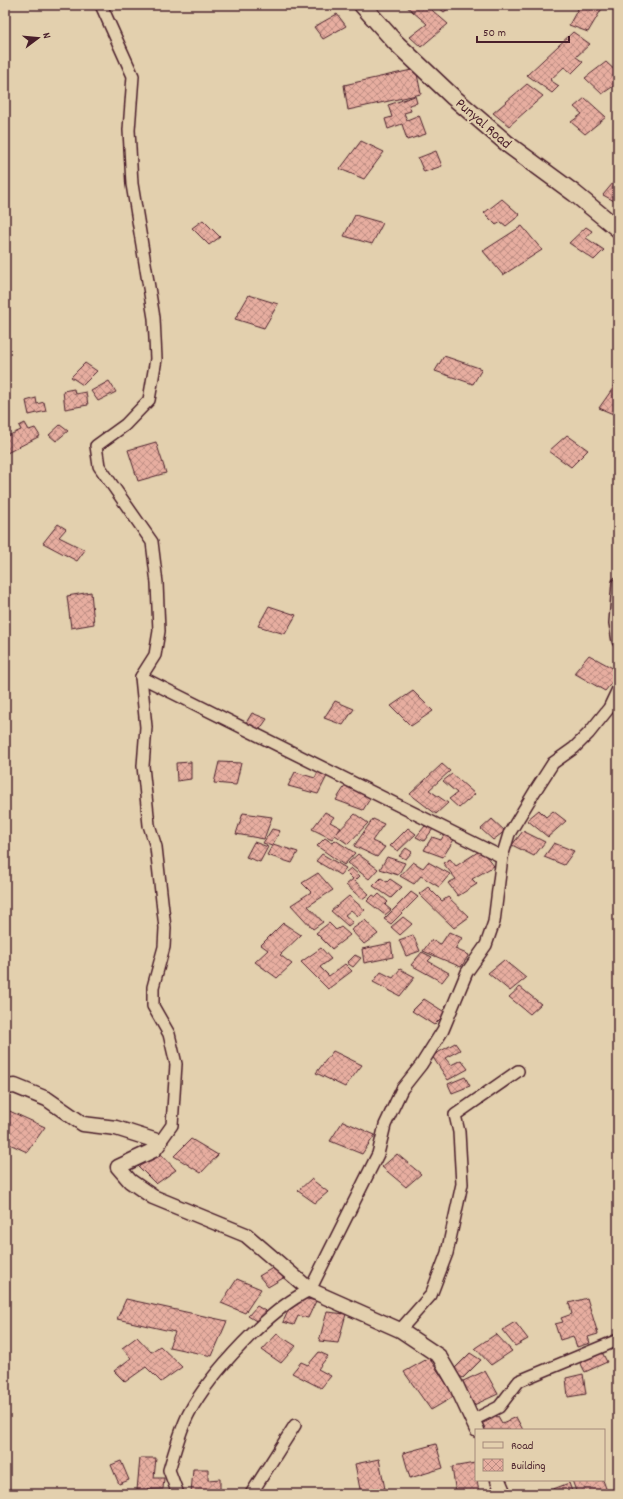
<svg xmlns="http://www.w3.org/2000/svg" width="623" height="1499" font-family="Dekko,sans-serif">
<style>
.building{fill:url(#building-cross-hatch);stroke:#4a1f2b}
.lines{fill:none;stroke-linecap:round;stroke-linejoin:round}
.minor-casing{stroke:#4a1f2b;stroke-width:14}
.tertiary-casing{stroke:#4a1f2b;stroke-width:17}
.secondary-casing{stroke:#4a1f2b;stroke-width:19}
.minor{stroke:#e3d0ae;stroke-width:11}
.tertiary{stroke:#e3d0ae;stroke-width:14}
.secondary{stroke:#e3d0ae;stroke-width:16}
.labels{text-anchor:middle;stroke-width:4;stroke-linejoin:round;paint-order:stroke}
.street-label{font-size:15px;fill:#4a1f2b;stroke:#e3d0ae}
</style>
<defs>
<pattern id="building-cross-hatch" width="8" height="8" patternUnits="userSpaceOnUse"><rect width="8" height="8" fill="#e7aea0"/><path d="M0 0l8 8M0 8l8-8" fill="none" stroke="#bd8d83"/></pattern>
</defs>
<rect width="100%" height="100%" fill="#e3d0ae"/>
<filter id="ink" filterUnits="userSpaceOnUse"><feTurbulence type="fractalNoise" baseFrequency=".025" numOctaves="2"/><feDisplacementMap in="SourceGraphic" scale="8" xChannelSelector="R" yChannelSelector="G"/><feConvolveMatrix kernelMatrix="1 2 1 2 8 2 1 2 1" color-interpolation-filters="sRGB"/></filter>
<g filter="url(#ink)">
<g class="building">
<polygon points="405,5 426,5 448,24 421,47 410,37 427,24"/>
<polygon points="435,5 453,5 444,12"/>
<polygon points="580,5 604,5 588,32 569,25"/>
<polygon points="337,14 346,26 323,39 314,27"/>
<polygon points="573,32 590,44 576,57 583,62 572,73 564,67 550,80 559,86 552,93 527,75"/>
<polygon points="606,62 618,73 618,83 602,94 585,78"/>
<polygon points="416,69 421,94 348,110 344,85"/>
<polygon points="527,84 543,96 509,126 493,113"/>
<polygon points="415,96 417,103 409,105 411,111 404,113 407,120 419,115 426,134 407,140 402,124 388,129 385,119 392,117 388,105"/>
<polygon points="585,98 606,117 585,134 571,122 582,114 574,107"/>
<polygon points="361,141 384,152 364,179 340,169"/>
<polygon points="436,151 442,166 424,172 418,158"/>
<polygon points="618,177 618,203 603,195"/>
<polygon points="502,199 520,215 506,226 501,222 496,225 484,213"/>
<polygon points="355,215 383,223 372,244 344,236"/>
<polygon points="203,220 220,237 209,245 192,228"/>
<polygon points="522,226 542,250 503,275 483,251"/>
<polygon points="586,227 592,231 586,238 604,250 594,260 569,243"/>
<polygon points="249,295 278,304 264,328 235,319"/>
<polygon points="444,356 482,369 473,384 435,371"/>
<polygon points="85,363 97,371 83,385 71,377"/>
<polygon points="109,381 116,392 98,401 91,391"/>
<polygon points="618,381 618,416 599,408"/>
<polygon points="74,389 75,394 86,392 88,405 65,409 63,391"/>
<polygon points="36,398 37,404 44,402 46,411 29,415 26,401"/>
<polygon points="25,423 29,430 35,428 40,436 5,454 5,437 21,430 19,426"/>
<polygon points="60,425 68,431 56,441 49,435"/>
<polygon points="567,435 588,450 571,467 549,451"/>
<polygon points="156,442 166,473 138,481 128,450"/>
<polygon points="58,524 66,529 59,537 85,550 77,561 43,543"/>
<polygon points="91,592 94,624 71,628 67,596"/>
<polygon points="269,606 296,615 285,634 258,626"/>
<polygon points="589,655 618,671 618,675 605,691 574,673"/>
<polygon points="413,691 433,711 411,726 391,706"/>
<polygon points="335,701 354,709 343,725 324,718"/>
<polygon points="252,713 267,719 258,732 244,726"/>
<polygon points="191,762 191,779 177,781 176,763"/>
<polygon points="219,762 241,763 236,785 214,783"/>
<polygon points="322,763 332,766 318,794 288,786 295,772 315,778"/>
<polygon points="442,764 450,771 429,790 448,803 436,814 410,794"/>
<polygon points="452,774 475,794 459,808 449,799 457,793 443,781"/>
<polygon points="347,783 373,794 363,810 336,800"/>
<polygon points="539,810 546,817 553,811 566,821 548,837 527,820"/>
<polygon points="325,812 334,817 330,822 341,828 332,839 312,829"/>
<polygon points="243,813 272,817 264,839 236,834"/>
<polygon points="355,814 368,823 348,844 335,835"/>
<polygon points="373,819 384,824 372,841 385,847 377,857 354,846"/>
<polygon points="492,819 505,831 493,840 481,829"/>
<polygon points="425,826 433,829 424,841 416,837"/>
<polygon points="449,827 460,830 443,857 424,850 432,837 441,840"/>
<polygon points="408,828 416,834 398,851 390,846"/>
<polygon points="272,829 280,831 273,844 298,852 292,863 267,855 272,846 263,843"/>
<polygon points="523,831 545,842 534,856 512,845"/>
<polygon points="325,838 332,843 335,840 355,853 344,865 317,846"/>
<polygon points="254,842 268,847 260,862 246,857"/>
<polygon points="554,843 574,851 564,865 544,857"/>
<polygon points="406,848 412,852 406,859 399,856"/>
<polygon points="481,850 494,866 472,879 477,884 458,896 448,883 456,879 443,863 450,859 456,866"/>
<polygon points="322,854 346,868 340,875 316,861"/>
<polygon points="358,854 378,869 369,879 348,863"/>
<polygon points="387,857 405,863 398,875 380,869"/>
<polygon points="413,862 423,868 428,862 450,874 439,887 421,876 414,884 400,876"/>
<polygon points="351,868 360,876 355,881 369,894 362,899 346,885 353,879 346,872"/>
<polygon points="318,873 333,890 308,906 323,922 313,929 291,905 311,892 302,883"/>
<polygon points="381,878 387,882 390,879 402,887 391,898 373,886"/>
<polygon points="428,887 442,901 448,897 469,917 454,928 419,894"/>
<polygon points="411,892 418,897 391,924 384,919"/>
<polygon points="379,894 388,902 385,905 391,910 385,915 367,901 373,895 376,897"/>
<polygon points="349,896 365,910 358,916 351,910 345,915 353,922 348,926 331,911"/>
<polygon points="403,917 412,924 400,935 391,927"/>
<polygon points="365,920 378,934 364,944 351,930"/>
<polygon points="283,923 301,935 280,955 292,964 277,978 255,962 268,950 261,945"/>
<polygon points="329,923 336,930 341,927 350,935 332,949 316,933"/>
<polygon points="449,932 462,938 455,949 469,955 461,967 423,951 431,940 441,944"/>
<polygon points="413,935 420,951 406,956 399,940"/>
<polygon points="391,943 393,957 364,963 362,949"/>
<polygon points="321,948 331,959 320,967 329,976 345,964 352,971 328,989 301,962"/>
<polygon points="422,952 432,957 428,961 449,973 442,982 411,965"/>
<polygon points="355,955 361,958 353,967 347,963"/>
<polygon points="504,960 526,978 510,991 488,973"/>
<polygon points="400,969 415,977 400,996 373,982 381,972 393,978"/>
<polygon points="520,987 541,1004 530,1014 509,997"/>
<polygon points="424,999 446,1013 434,1025 412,1011"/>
<polygon points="455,1043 460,1050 445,1058 451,1065 461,1060 468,1069 448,1080 432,1056"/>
<polygon points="333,1051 362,1065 345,1087 316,1073"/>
<polygon points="465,1077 470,1086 452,1093 448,1084"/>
<polygon points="5,1109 45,1127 27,1152 5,1142"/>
<polygon points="343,1121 375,1135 362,1154 330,1141"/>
<polygon points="191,1139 218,1155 201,1173 174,1156"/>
<polygon points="159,1152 176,1170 156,1184 138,1166"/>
<polygon points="397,1154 421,1174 406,1187 382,1167"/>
<polygon points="311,1179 328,1192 315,1203 298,1191"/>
<polygon points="276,1266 285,1277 268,1287 259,1276"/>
<polygon points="237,1279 261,1289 245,1313 221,1303"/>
<polygon points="295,1296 316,1301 308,1318 298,1316 294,1325 283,1322"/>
<polygon points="587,1298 598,1334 588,1337 590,1343 577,1347 573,1336 560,1340 555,1324 563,1322 561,1318 572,1314 569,1303"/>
<polygon points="126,1299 227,1321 212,1356 169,1347 175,1332 117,1319"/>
<polygon points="257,1306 267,1312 258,1322 248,1316"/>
<polygon points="327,1312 346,1314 338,1343 319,1341"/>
<polygon points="515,1322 528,1339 515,1346 502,1330"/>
<polygon points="277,1334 296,1346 281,1363 262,1350"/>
<polygon points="496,1334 512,1351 491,1365 475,1348"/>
<polygon points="137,1337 151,1352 160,1346 182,1367 161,1382 146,1367 125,1382 114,1371 131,1358 122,1348"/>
<polygon points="319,1352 328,1356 318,1369 331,1376 321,1388 292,1373 301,1362 308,1365"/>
<polygon points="602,1352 607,1362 585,1372 580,1362"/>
<polygon points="470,1353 481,1360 463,1378 452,1371"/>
<polygon points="429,1358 455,1396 431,1410 404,1372"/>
<polygon points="485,1371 498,1394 474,1405 461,1382"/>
<polygon points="583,1374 586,1394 568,1397 566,1378"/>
<polygon points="498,1416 502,1423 516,1417 523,1430 484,1430 481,1424"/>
<polygon points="436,1444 443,1468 410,1478 403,1453"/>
<polygon points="140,1458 156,1458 154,1478 164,1478 163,1489 137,1490"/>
<polygon points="379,1459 385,1489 361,1494 355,1464"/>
<polygon points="121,1461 129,1480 119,1484 111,1465"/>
<polygon points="475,1463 479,1494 456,1494 452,1467"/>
<polygon points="193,1469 208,1469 208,1480 220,1479 220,1494 191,1494"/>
<polygon points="572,1480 603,1480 608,1494 577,1494"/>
<polygon points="569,1483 573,1494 543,1493"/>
</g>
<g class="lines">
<g class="minor-casing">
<g id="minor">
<polyline points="101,5 133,76 129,130 132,184 154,318 156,359 149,400 125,425 96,446 99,466 152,542 157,583 159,631 155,655 141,677 146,727 143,766 149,825 156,847 165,928 164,947 153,987 153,1006 169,1034 176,1064 172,1125 160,1142"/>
<polyline points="618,583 615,623 618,641"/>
<polyline points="141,677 502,857"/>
<polyline points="400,1330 431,1295 447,1253 462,1184 459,1132 455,1115 518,1071"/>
<polyline points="473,1420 499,1407 519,1381 618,1340"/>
<path d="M178,1494L169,1470C175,1451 180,1430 189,1413C210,1374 270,1308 310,1290L378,1154L385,1125L402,1089L421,1065L443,1030L467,972L486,945L494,922L502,857L509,834L535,791L553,763L574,748L589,733L609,708L618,689"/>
<polyline points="251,1494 295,1425"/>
</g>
</g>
<g class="tertiary-casing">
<g id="tertiary">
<polyline points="5,1087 15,1086 47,1099 83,1124 116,1128 160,1142 154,1150 118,1167 130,1181 153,1197 246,1235 310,1290 400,1330 439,1356 456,1385 477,1430"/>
<polyline points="498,1480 504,1494"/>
</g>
</g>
<g class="secondary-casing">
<polyline id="secondary" points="362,5 395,42 453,97 510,146 574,193 618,229"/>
</g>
<use href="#minor" class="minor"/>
<use href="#tertiary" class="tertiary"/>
<use href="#secondary" class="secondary"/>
</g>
</g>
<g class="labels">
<g class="street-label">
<text transform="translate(484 123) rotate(41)" y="5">Punyal Road</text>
</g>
</g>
<rect width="623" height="1499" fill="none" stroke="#e3d0ae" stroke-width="20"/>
<rect x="10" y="10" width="603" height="1479" fill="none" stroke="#4a1f2b" stroke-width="1.5" filter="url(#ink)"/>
<rect x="475" y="1429" width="130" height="52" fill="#e3d0ae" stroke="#a6897a"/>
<rect x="483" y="1442" width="20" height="6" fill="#e3d0ae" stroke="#a6897a"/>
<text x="511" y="1449" font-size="12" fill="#4a1f2b">Road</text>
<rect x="483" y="1459" width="20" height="12" fill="url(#building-cross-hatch)" stroke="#a6897a"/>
<text x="511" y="1469" font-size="12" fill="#4a1f2b">Building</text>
<g transform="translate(38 38) rotate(74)" stroke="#e3d0ae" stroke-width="3" paint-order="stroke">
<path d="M0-3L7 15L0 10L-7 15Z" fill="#4a1f2b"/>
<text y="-6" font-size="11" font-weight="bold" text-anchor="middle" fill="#4a1f2b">N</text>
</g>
<path d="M477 36v6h92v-6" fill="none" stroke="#4a1f2b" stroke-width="2"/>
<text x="483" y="36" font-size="12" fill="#4a1f2b" stroke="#e3d0ae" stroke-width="3" paint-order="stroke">50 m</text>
</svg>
